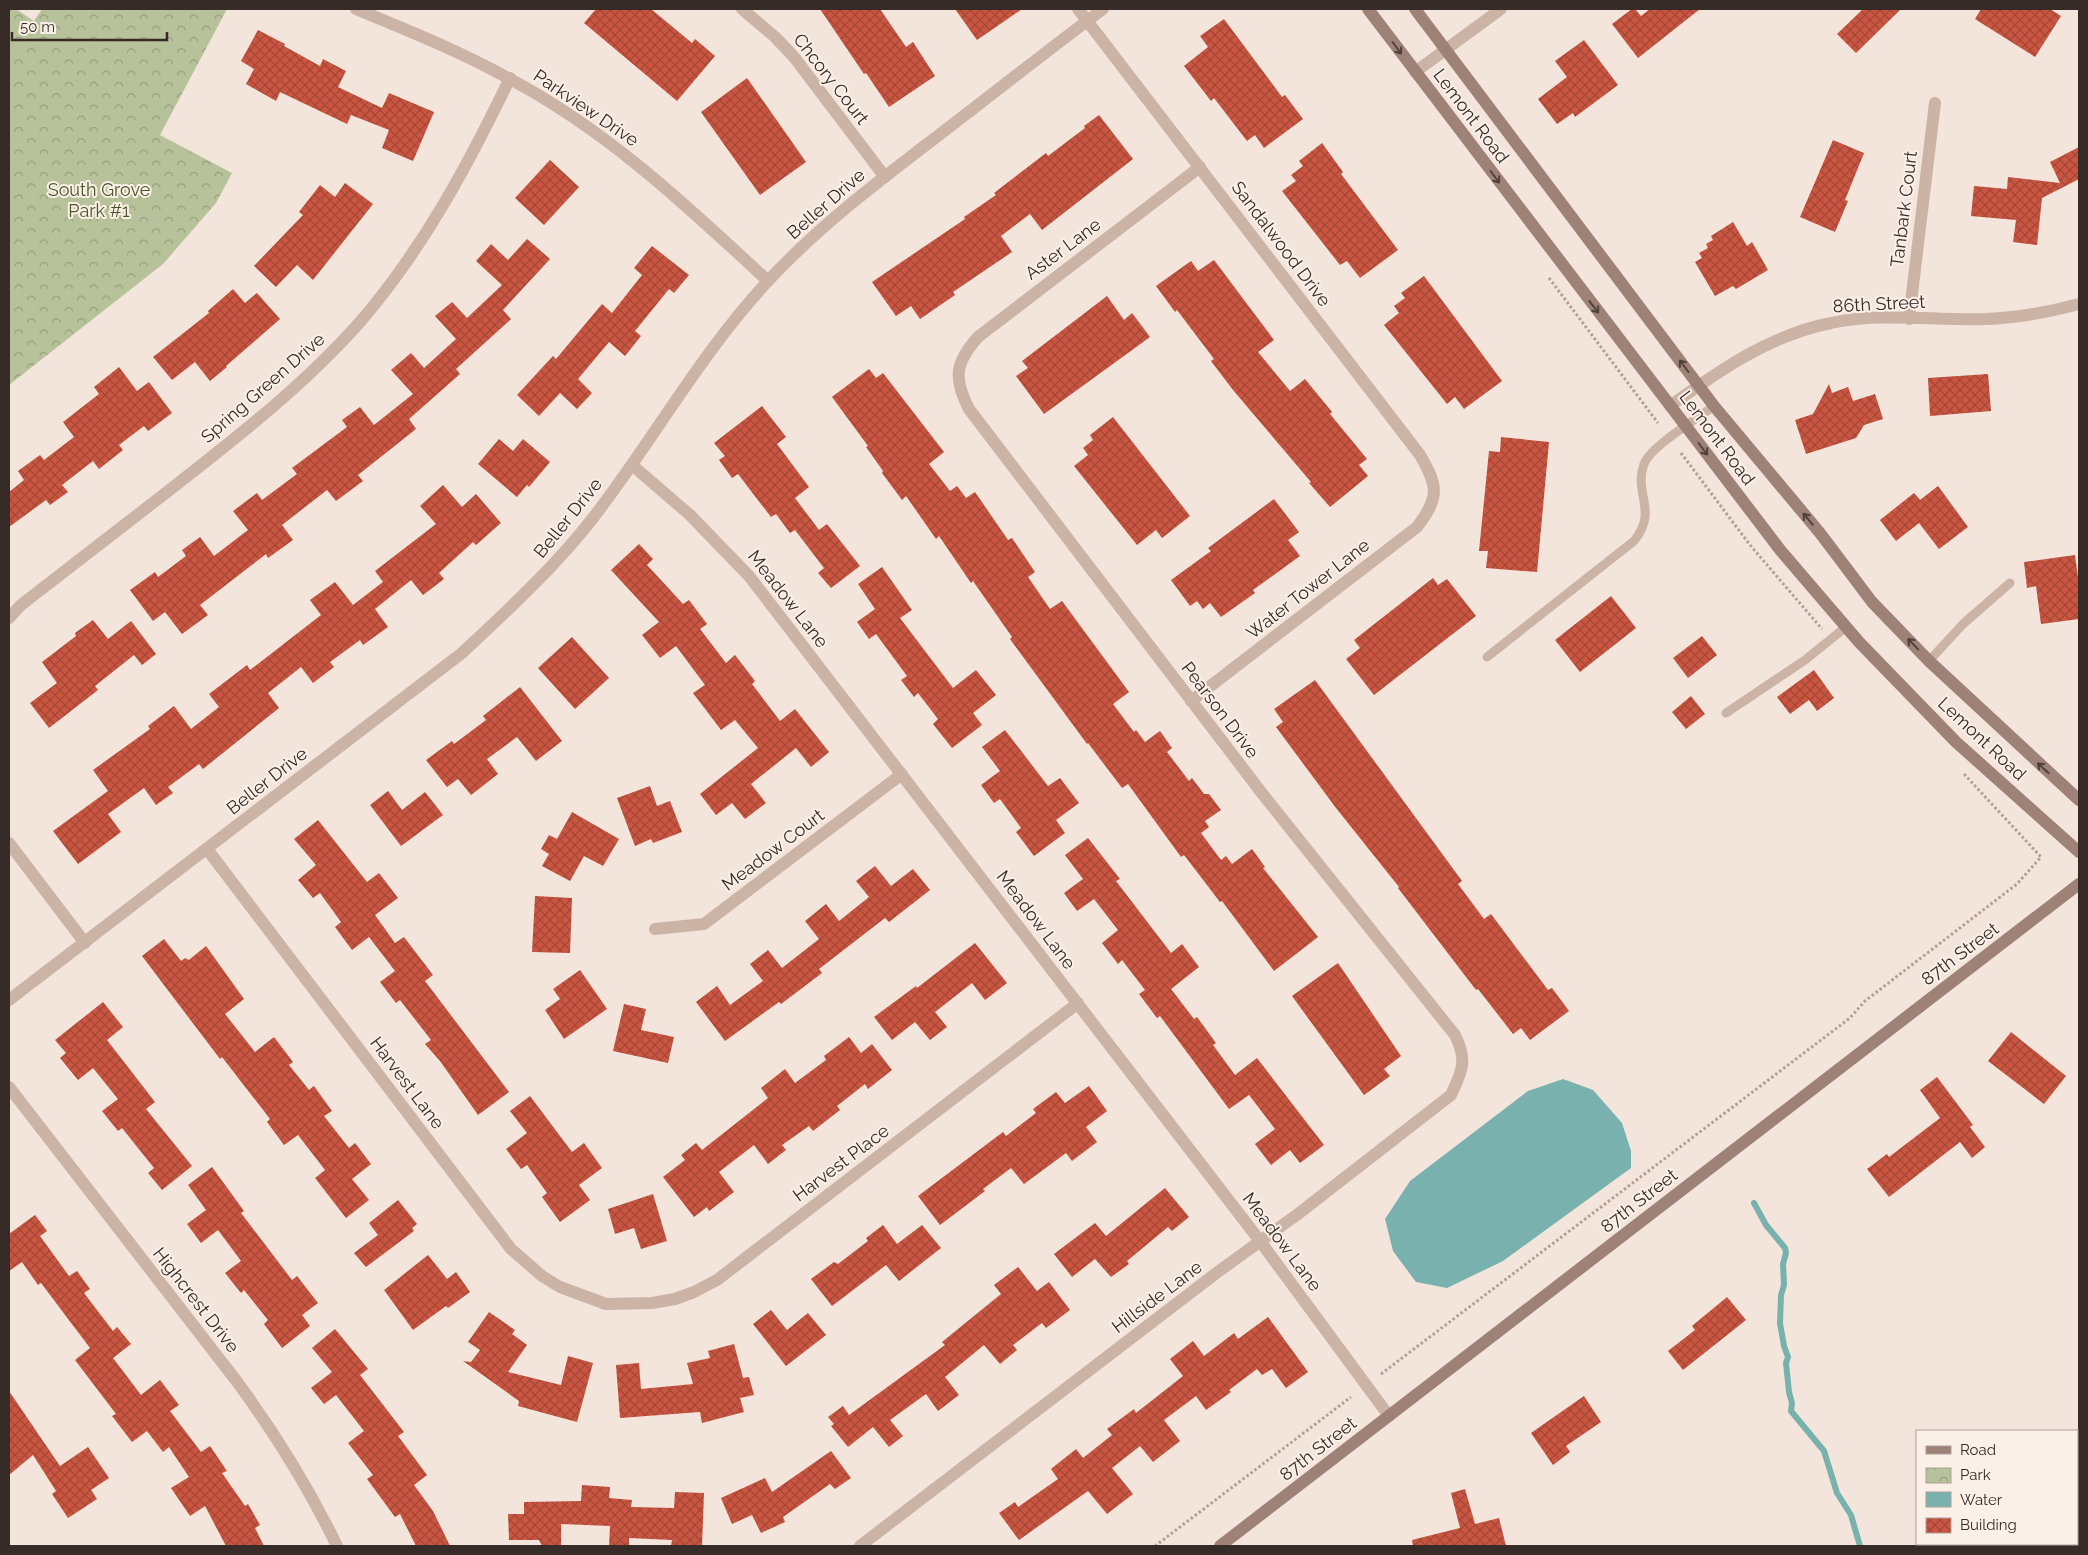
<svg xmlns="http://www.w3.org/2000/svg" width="2088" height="1555" font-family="Raleway,sans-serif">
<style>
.park{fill:url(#park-crowns)}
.water{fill:#79b1ae}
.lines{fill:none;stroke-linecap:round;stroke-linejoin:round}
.stream{stroke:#79b1ae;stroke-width:6}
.building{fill:url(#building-cross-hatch)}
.path{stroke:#b79d90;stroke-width:3;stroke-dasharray:2.5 2.5;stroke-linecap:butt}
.service{stroke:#cbb3a6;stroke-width:9}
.minor{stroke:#cbb3a6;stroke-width:12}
.secondary{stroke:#9f8277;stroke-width:12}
.oneway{stroke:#51413b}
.labels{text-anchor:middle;stroke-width:4;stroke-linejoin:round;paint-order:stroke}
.street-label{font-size:18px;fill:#372b27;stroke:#faf0e7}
.park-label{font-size:18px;fill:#4a562a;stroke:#faf0e7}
</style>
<defs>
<pattern id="park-crowns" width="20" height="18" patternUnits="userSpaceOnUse" patternTransform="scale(1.25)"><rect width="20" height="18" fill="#b8c29a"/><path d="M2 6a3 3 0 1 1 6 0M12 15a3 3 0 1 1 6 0" fill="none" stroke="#969e7e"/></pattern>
<pattern id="building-cross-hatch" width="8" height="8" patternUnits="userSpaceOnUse" patternTransform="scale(1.25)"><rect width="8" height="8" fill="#ca5541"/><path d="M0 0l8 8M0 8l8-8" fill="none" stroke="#a54736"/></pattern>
</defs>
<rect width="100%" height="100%" fill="#f3e5db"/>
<polygon class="park" points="9,9 16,9 34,21 42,9 227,9 160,135 232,173 216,203 163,264 9,385"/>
<polygon class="water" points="1563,1079 1593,1090 1622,1123 1631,1151 1631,1168 1503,1261 1447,1288 1416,1282 1393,1251 1385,1219 1410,1181 1528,1091"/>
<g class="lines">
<polyline class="stream" points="1754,1203 1766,1225 1785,1248 1786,1253 1783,1264 1784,1285 1781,1295 1780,1323 1784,1346 1788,1357 1786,1363 1789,1392 1792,1403 1791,1411 1824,1451 1837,1493 1851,1515 1860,1546"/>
</g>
<g class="building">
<polygon points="596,9 651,9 692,43 695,39 715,56 677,101 584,23"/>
<polygon points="820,9 880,9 906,47 913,42 935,76 889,107 866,73 864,74"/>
<polygon points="955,9 1022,9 977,40"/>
<polygon points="1632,9 1635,9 1641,16 1650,9 1700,9 1638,58 1612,24"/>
<polygon points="1863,9 1901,9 1856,53 1837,34"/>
<polygon points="1981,9 2050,9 2061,16 2035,57 1975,19"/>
<polygon points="1224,19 1282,97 1285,95 1303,119 1264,148 1255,135 1247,141 1214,98 1211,101 1184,66 1208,47 1200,36"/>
<polygon points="258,30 285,44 284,46 320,66 323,59 346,71 338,87 382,108 389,93 434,112 413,161 382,148 389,130 351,115 347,124 280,92 276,101 246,84 254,69 241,61"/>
<polygon points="1584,40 1618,85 1575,117 1573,113 1557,124 1538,99 1567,77 1555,61"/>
<polygon points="747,78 806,162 760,195 701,112"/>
<polygon points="1099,115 1133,159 1042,230 1030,214 1001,236 1012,252 953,292 955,295 920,319 911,306 896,316 872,282 965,219 964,217 996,195 994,193 1046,153 1048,156 1085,128 1084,126"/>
<polygon points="1833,140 1864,153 1845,200 1848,201 1835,232 1800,217"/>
<polygon points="1322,143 1343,172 1341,174 1398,250 1360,278 1347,261 1340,265 1282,191 1296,181 1291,175 1303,166 1299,161"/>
<polygon points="2079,147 2079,179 2042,198 2037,245 2013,242 2016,220 1971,216 1974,186 2007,189 2008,177 2060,183 2050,162"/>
<polygon points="550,160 579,187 544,225 515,198"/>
<polygon points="345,183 373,204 313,280 297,265 276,287 254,266 303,215 299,212 320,185 335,197"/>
<polygon points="1733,222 1747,246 1752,242 1768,270 1736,289 1733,286 1715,296 1695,262 1702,258 1699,253 1708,248 1706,244 1713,240 1711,236"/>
<polygon points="527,239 550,259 503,310 511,319 456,369 460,374 409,419 416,429 358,475 363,481 336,501 327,490 282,525 293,540 268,558 266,554 200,605 208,615 182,634 165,612 153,621 130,590 155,572 158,577 186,556 182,550 200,537 214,556 248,530 233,511 257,493 262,500 297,474 292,468 347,427 342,420 360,407 374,425 413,394 391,370 411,353 424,368 456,339 435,316 452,302 467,318 502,285 476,261 491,244 508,260"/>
<polygon points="652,246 689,275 674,293 669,289 635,331 641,336 625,356 609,342 578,379 592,393 577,409 560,393 539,416 517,395 553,356 556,359 602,304 612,313 642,275 634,268"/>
<polygon points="1214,260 1274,340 1258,352 1290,391 1305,379 1332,412 1330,414 1367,459 1359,465 1368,476 1330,507 1309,483 1311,482 1233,390 1211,361 1214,359 1177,310 1175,312 1156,286 1191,261 1198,271"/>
<polygon points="1424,276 1502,381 1464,409 1455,397 1447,404 1384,325 1399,313 1394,306 1405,298 1401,293"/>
<polygon points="233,289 245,303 257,293 280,319 226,366 227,367 210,381 195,362 172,380 153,357 209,313 208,311"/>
<polygon points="1107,296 1124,320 1132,313 1150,337 1044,414 1016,376 1028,368 1022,361"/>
<polygon points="119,367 137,391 149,382 172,413 148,431 144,426 119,445 123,450 99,469 93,461 62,485 68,492 50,505 46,500 9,527 9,492 24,480 18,471 40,455 44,460 74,437 63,422 99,394 94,387"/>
<polygon points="869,369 876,378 883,373 944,452 929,464 950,491 957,486 966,498 975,492 1008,540 1012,538 1035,572 1028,577 1050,609 1062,601 1129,692 1113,704 1134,732 1136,730 1145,742 1160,731 1172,748 1167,752 1189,781 1192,778 1204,794 1209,794 1221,810 1205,821 1209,827 1201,833 1221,860 1226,856 1232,864 1252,849 1265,867 1263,868 1318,937 1274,971 1222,901 1220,902 1184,855 1181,857 1128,784 1122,788 1088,743 1087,744 1010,639 1012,637 973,581 971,583 939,536 936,539 906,496 902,500 882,473 883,471 866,447 868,446 832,397"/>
<polygon points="1988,374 1991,411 1930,416 1928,378"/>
<polygon points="1829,384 1832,393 1848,387 1853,401 1875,394 1883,419 1864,425 1856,438 1806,454 1795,420 1813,414"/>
<polygon points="762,406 786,437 777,444 809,487 795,498 819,530 827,524 860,566 831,588 818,573 824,568 795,530 790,533 776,514 771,517 738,474 732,478 719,460 725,456 714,443"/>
<polygon points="1113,417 1190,516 1162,538 1156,530 1137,545 1074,466 1088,455 1083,448 1093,440 1090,435"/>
<polygon points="1501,437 1549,442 1537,572 1486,568 1488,551 1479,551 1489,451 1500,452"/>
<polygon points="499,439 513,451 523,439 550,462 529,487 527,485 517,497 478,464"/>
<polygon points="443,485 462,507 476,494 501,523 476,545 473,542 439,573 444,579 423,595 411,580 375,609 388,627 363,645 360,640 330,662 334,667 313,683 301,667 268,693 279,708 203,769 199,764 168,787 173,793 156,805 144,788 108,814 121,832 78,864 53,831 108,791 93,770 150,729 148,726 174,706 191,729 219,707 209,694 247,665 250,670 321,615 310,600 335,582 353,605 383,582 375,571 436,524 420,506"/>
<polygon points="1938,486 1968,527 1939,549 1919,523 1896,541 1880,520 1914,493 1920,500"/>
<polygon points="1274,499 1299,532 1288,540 1300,556 1253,590 1255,593 1221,617 1210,603 1203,609 1197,601 1190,606 1171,580 1211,551 1208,548"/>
<polygon points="639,544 653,559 647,565 683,604 689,600 707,624 700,629 726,663 735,655 755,681 752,684 780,721 795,709 829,752 811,767 796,748 751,784 766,803 745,819 732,803 716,815 700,794 758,748 735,720 721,730 693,693 705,685 676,646 660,658 642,635 659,622 611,570"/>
<polygon points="2075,555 2079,585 2079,619 2041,624 2036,586 2027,588 2024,562"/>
<polygon points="882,567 912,610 900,618 953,688 976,670 996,695 973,713 982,725 952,748 933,724 938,719 918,693 914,697 901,680 907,676 876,634 869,639 857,622 875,609 858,584"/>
<polygon points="1433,578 1438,585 1447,579 1476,616 1374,695 1346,659 1360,648 1354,640"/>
<polygon points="1611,596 1636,628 1580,672 1555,640"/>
<polygon points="93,620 108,639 131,621 156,654 142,665 134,655 95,686 98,690 49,728 30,703 57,683 42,662 76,636 75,633"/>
<polygon points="1702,636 1717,655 1688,678 1673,658"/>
<polygon points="572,637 609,678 575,709 538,668"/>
<polygon points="1814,670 1834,698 1817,711 1809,700 1790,714 1777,697"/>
<polygon points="1315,680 1462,881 1458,884 1484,919 1491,914 1548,990 1552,988 1569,1011 1530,1040 1521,1028 1513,1034 1478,989 1476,990 1398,888 1399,887 1336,808 1276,727 1283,722 1274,709"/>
<polygon points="520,687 562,741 536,761 517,737 487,759 498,774 471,795 458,779 447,787 426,760 452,741 454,744 486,720 483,716"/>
<polygon points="1691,696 1705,714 1686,729 1672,712"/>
<polygon points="1005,730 1048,786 1060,778 1079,803 1056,820 1065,833 1034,856 1016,832 1021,828 1000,799 994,803 981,785 1000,771 982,747"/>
<polygon points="650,786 657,806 670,801 682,832 653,843 651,839 635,846 617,798"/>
<polygon points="388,791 402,810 425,792 443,815 401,846 370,805"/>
<polygon points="572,812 619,839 603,866 584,856 570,881 542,866 549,854 541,849 549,835 557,839"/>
<polygon points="318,820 367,882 379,873 398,898 375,915 395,943 404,937 433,975 425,981 509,1092 478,1115 440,1061 425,1044 431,1040 400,1000 396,1003 380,982 395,971 369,937 352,950 335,927 341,922 320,893 313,898 298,880 316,865 294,839"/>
<polygon points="1088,838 1120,879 1116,881 1171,953 1182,944 1199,967 1171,989 1194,1019 1197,1017 1216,1043 1213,1045 1235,1075 1257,1058 1324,1145 1300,1163 1290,1150 1271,1165 1255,1144 1275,1129 1249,1095 1229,1109 1160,1016 1157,1018 1139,994 1145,990 1122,960 1118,964 1102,943 1118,930 1094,899 1077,911 1064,893 1083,879 1065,855"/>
<polygon points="875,866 891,886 913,869 930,890 889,922 885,918 819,969 822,973 781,1004 779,1002 725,1041 696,1002 717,986 730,1005 763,981 750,964 768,950 782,968 819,939 805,921 826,904 839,921 869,897 856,881"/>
<polygon points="535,896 572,898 570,953 532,952"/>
<polygon points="164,939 181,961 185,958 189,960 206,946 244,999 225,1014 255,1052 274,1037 293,1062 289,1065 309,1090 314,1086 332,1111 324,1116 349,1148 355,1143 371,1164 352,1179 369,1200 346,1218 315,1178 325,1170 298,1135 284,1145 267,1122 270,1119 222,1057 220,1059 142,956"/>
<polygon points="975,943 1007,983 985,1000 972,983 935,1012 947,1027 930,1040 915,1022 892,1040 874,1017 916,986 917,988"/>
<polygon points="1338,963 1401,1056 1384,1069 1390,1076 1364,1095 1292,996"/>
<polygon points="580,970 607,1009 564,1039 545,1010 560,999 553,989"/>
<polygon points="103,1002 123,1027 107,1040 155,1102 146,1109 192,1166 162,1190 148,1173 154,1168 122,1128 118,1131 102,1111 118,1099 93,1068 78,1080 60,1058 66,1053 55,1040"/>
<polygon points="624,1004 646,1009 641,1030 674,1037 668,1063 613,1051"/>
<polygon points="2011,1032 2066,1076 2044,1104 1988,1061"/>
<polygon points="849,1037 861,1053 872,1044 892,1070 868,1089 865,1084 837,1106 840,1110 813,1131 809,1126 782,1145 786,1150 768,1164 754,1145 719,1172 734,1192 709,1211 707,1207 694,1217 663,1177 685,1160 681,1155 696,1143 702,1150 768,1098 761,1088 785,1069 795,1083 826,1060 824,1056"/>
<polygon points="1937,1077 1973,1125 1970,1127 1985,1147 1972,1158 1960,1142 1889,1197 1867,1169 1887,1154 1889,1157 1940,1118 1920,1090"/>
<polygon points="1089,1086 1107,1111 1086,1127 1097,1142 1072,1161 1066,1153 1024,1184 1011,1168 983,1189 985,1191 940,1225 918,1196 1003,1132 1006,1136 1036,1113 1033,1109 1056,1092 1065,1103"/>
<polygon points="530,1096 572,1152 584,1143 602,1168 579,1185 590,1200 560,1222 542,1197 547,1193 527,1165 521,1169 506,1149 527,1133 510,1111"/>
<polygon points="212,1167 244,1211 241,1213 292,1280 297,1276 318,1303 302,1315 310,1326 282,1348 264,1324 268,1320 244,1290 241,1293 225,1273 241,1261 218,1230 201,1243 187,1224 206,1210 188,1185"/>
<polygon points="1165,1188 1189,1217 1172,1231 1168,1227 1127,1261 1129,1264 1111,1277 1095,1259 1072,1277 1054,1254 1095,1223 1106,1236"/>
<polygon points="653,1194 667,1241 641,1249 634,1228 615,1234 608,1209"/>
<polygon points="398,1200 417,1224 412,1228 414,1231 366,1267 354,1253 378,1235 369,1223"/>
<polygon points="35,1215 47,1231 40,1236 69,1276 77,1271 90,1289 84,1293 113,1331 117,1327 131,1344 113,1358 141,1395 160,1380 179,1405 170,1411 201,1452 210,1446 227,1471 222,1473 245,1506 248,1504 260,1525 255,1528 264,1546 226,1546 205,1506 190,1516 171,1488 189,1477 169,1447 163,1452 147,1431 132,1442 112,1416 116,1414 75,1360 90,1348 41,1283 38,1285 22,1262 9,1271 9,1234"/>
<polygon points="883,1225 897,1244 922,1225 941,1248 899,1281 886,1265 832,1306 811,1279 834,1262 838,1264 868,1241 866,1238"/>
<polygon points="428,1255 447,1279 456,1272 470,1292 448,1308 446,1306 413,1330 384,1290"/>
<polygon points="1018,1267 1037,1291 1049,1282 1070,1310 1046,1328 1042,1323 1013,1345 1017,1350 1000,1364 984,1345 945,1377 959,1395 938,1411 926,1394 890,1420 903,1436 889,1447 873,1427 848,1447 831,1426 834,1424 828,1417 843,1406 849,1415 945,1345 942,1342 1001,1294 994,1285"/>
<polygon points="1727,1297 1746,1320 1683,1370 1668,1351 1695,1330 1692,1326"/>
<polygon points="771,1310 787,1330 808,1313 826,1335 786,1366 753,1324"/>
<polygon points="489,1312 515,1330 512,1334 527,1345 508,1372 561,1385 568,1356 593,1363 577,1422 518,1406 519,1401 463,1361 471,1362 480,1350 468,1342"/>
<polygon points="1268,1317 1308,1372 1286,1388 1272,1369 1262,1375 1257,1369 1229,1390 1231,1392 1206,1410 1196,1396 1164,1420 1180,1441 1153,1462 1140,1446 1112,1468 1133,1494 1107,1514 1088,1491 1019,1540 999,1513 1015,1502 1018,1507 1058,1479 1051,1469 1076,1449 1083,1458 1112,1435 1107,1429 1134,1409 1136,1413 1183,1376 1170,1359 1193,1341 1204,1356 1234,1333 1238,1339"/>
<polygon points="335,1329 368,1369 360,1375 404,1432 398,1436 427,1475 414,1485 433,1511 450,1546 416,1546 400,1514 395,1517 367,1479 373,1475 348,1443 364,1431 336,1395 324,1404 311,1388 332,1372 312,1348"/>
<polygon points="734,1344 743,1378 749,1377 754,1395 740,1398 744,1412 702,1423 700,1412 620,1418 616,1365 639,1363 641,1389 693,1384 687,1363 710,1358 708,1351"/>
<polygon points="9,1391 60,1466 88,1447 109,1478 91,1490 97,1499 68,1518 52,1494 56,1491 33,1455 9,1475"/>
<polygon points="1584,1396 1601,1422 1566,1446 1570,1452 1553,1465 1531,1433"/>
<polygon points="831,1451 851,1478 835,1489 830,1484 783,1517 785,1522 761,1533 752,1515 732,1524 721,1498 765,1478 772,1492"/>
<polygon points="582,1485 610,1487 609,1498 632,1500 631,1507 674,1508 675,1492 704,1493 702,1546 671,1546 672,1540 629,1538 629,1546 609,1546 610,1526 561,1524 561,1546 542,1546 539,1540 509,1540 508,1514 524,1514 524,1502 581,1501"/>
<polygon points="1465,1489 1475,1524 1499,1518 1506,1546 1413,1546 1412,1540 1460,1528 1451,1493"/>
</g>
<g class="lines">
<g class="path">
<polyline points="1549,278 1658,423"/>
<polyline points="1681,453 1750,545 1822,629"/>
<polyline points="1381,1374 1850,1018 1865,1001 2017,884 2041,857 1964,774"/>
<polyline points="1155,1546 1351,1397"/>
</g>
<g class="service">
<path d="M1487,657L1634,541C1659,510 1633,494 1644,464C1651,446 1697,419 1714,406"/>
<polyline points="1929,661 1963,624 2010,583"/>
<polyline points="1726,713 1805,660 1846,627"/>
</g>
<g class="minor">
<path d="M356,9C407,30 459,51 508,78C607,130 687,206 768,281"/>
<polyline points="742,9 775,37 794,57 885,177"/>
<path d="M1078,9L1420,455C1438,486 1440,497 1417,527L1191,701"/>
<polyline points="1415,72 1501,9"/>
<polyline points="1909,319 1935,103"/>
<path d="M1670,406C1720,370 1770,335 1831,323C1881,312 1935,321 1986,319C2017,318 2049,312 2079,304"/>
<polyline points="632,465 690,515 749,576 1260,1241 1389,1416"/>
<path d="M9,618L21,605C73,565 124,525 176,485C241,434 305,384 360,322C423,249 468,165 510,78"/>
<polyline points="9,843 85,943"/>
<polyline points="207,849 511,1249 542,1276 560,1287 606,1304 652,1303 675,1299 694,1292 717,1280 1078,1003"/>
<polyline points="655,929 704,924 902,774"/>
<path d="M9,1000L462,653C508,610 554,568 593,518C653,440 701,353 768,281C819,226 880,180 939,135C994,93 1048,50 1103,9"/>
<path d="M9,1087L238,1383C276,1435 309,1488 337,1546"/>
<path d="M860,1546L1219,1271L1298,1214L1451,1095C1462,1071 1468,1061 1455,1035L1261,792L969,409C953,378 955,363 978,337L1200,167"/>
</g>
<g class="secondary">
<polyline points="1368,9 1781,551 1859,642 1956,742 2079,852"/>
<polyline points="1415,9 1714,406 1820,533 1872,602 1929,661 2079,800"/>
<polyline points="1220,1546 2079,884"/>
</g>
</g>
<defs><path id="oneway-shaft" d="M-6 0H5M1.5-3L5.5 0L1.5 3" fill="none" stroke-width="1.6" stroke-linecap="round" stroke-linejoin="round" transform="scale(1.25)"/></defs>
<g class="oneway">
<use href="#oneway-shaft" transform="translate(1397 48) rotate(53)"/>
<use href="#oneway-shaft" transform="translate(1495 177) rotate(53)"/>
<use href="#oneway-shaft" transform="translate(1594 307) rotate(52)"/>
<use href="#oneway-shaft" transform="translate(1684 366) rotate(-127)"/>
<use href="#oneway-shaft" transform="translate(1703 449) rotate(53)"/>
<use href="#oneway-shaft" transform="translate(1808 519) rotate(-130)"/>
<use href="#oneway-shaft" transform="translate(1913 644) rotate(-134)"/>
<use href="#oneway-shaft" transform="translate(2043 768) rotate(-138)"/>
</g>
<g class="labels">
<g class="street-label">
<text transform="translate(831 79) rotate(52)" y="6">Chcory Court</text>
<text transform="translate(586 108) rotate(34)" y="6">Parkview Drive</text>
<text transform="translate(1471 116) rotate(53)" y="6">Lemont Road</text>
<text transform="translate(826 204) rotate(-41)" y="6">Beller Drive</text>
<text transform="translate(1904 209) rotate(-83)" y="6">Tanbark Court</text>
<text transform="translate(1281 244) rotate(53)" y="6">Sandalwood Drive</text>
<text transform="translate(1063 249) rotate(-37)" y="6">Aster Lane</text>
<text transform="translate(1879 304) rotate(-3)" y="6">86th Street</text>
<text transform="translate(263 388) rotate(-41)" y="6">Spring Green Drive</text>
<text transform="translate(1717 438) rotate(53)" y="6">Lemont Road</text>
<text transform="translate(568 518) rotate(-51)" y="6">Beller Drive</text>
<text transform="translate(1308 589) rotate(-38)" y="6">Water Tower Lane</text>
<text transform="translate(788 599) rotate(52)" y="6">Meadow Lane</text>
<text transform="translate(1220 710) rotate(53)" y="6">Pearson Drive</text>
<text transform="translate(1982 739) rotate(43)" y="6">Lemont Road</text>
<text transform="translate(267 781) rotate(-38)" y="6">Beller Drive</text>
<text transform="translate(773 850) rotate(-37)" y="6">Meadow Court</text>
<text transform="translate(1036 920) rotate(53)" y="6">Meadow Lane</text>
<text transform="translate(1960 954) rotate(-37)" y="6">87th Street</text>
<text transform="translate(407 1083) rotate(53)" y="6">Harvest Lane</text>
<text transform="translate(841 1163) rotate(-37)" y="6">Harvest Place</text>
<text transform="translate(1639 1201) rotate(-38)" y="6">87th Street</text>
<text transform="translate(1282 1242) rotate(53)" y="6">Meadow Lane</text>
<text transform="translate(1157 1297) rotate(-37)" y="6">Hillside Lane</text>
<text transform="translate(196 1300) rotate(52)" y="6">Highcrest Drive</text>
<text transform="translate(1318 1449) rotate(-38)" y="6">87th Street</text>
</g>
<g class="park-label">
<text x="99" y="196">South Grove<tspan x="99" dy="21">Park #1</tspan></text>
</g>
</g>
<rect width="2088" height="1555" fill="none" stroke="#372b27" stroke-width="20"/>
<rect x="1916" y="1430" width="162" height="115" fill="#faf0e7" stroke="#aca19a"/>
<rect x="1926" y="1446" width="25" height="8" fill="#9f8277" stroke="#aca19a"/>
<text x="1960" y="1455" font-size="15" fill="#372b27">Road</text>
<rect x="1926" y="1468" width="25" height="15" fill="url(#park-crowns)" stroke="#aca19a"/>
<text x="1960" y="1480" font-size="15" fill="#372b27">Park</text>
<rect x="1926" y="1492" width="25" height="15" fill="#79b1ae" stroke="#aca19a"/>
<text x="1960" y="1505" font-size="15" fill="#372b27">Water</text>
<rect x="1926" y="1518" width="25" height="15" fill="url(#building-cross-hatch)" stroke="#aca19a"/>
<text x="1960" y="1530" font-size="15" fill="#372b27">Building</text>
<path d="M12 32v8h155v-8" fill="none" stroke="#372b27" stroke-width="2.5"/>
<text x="20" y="32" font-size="15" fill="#372b27" stroke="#faf0e7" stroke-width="4" paint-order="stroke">50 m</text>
</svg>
